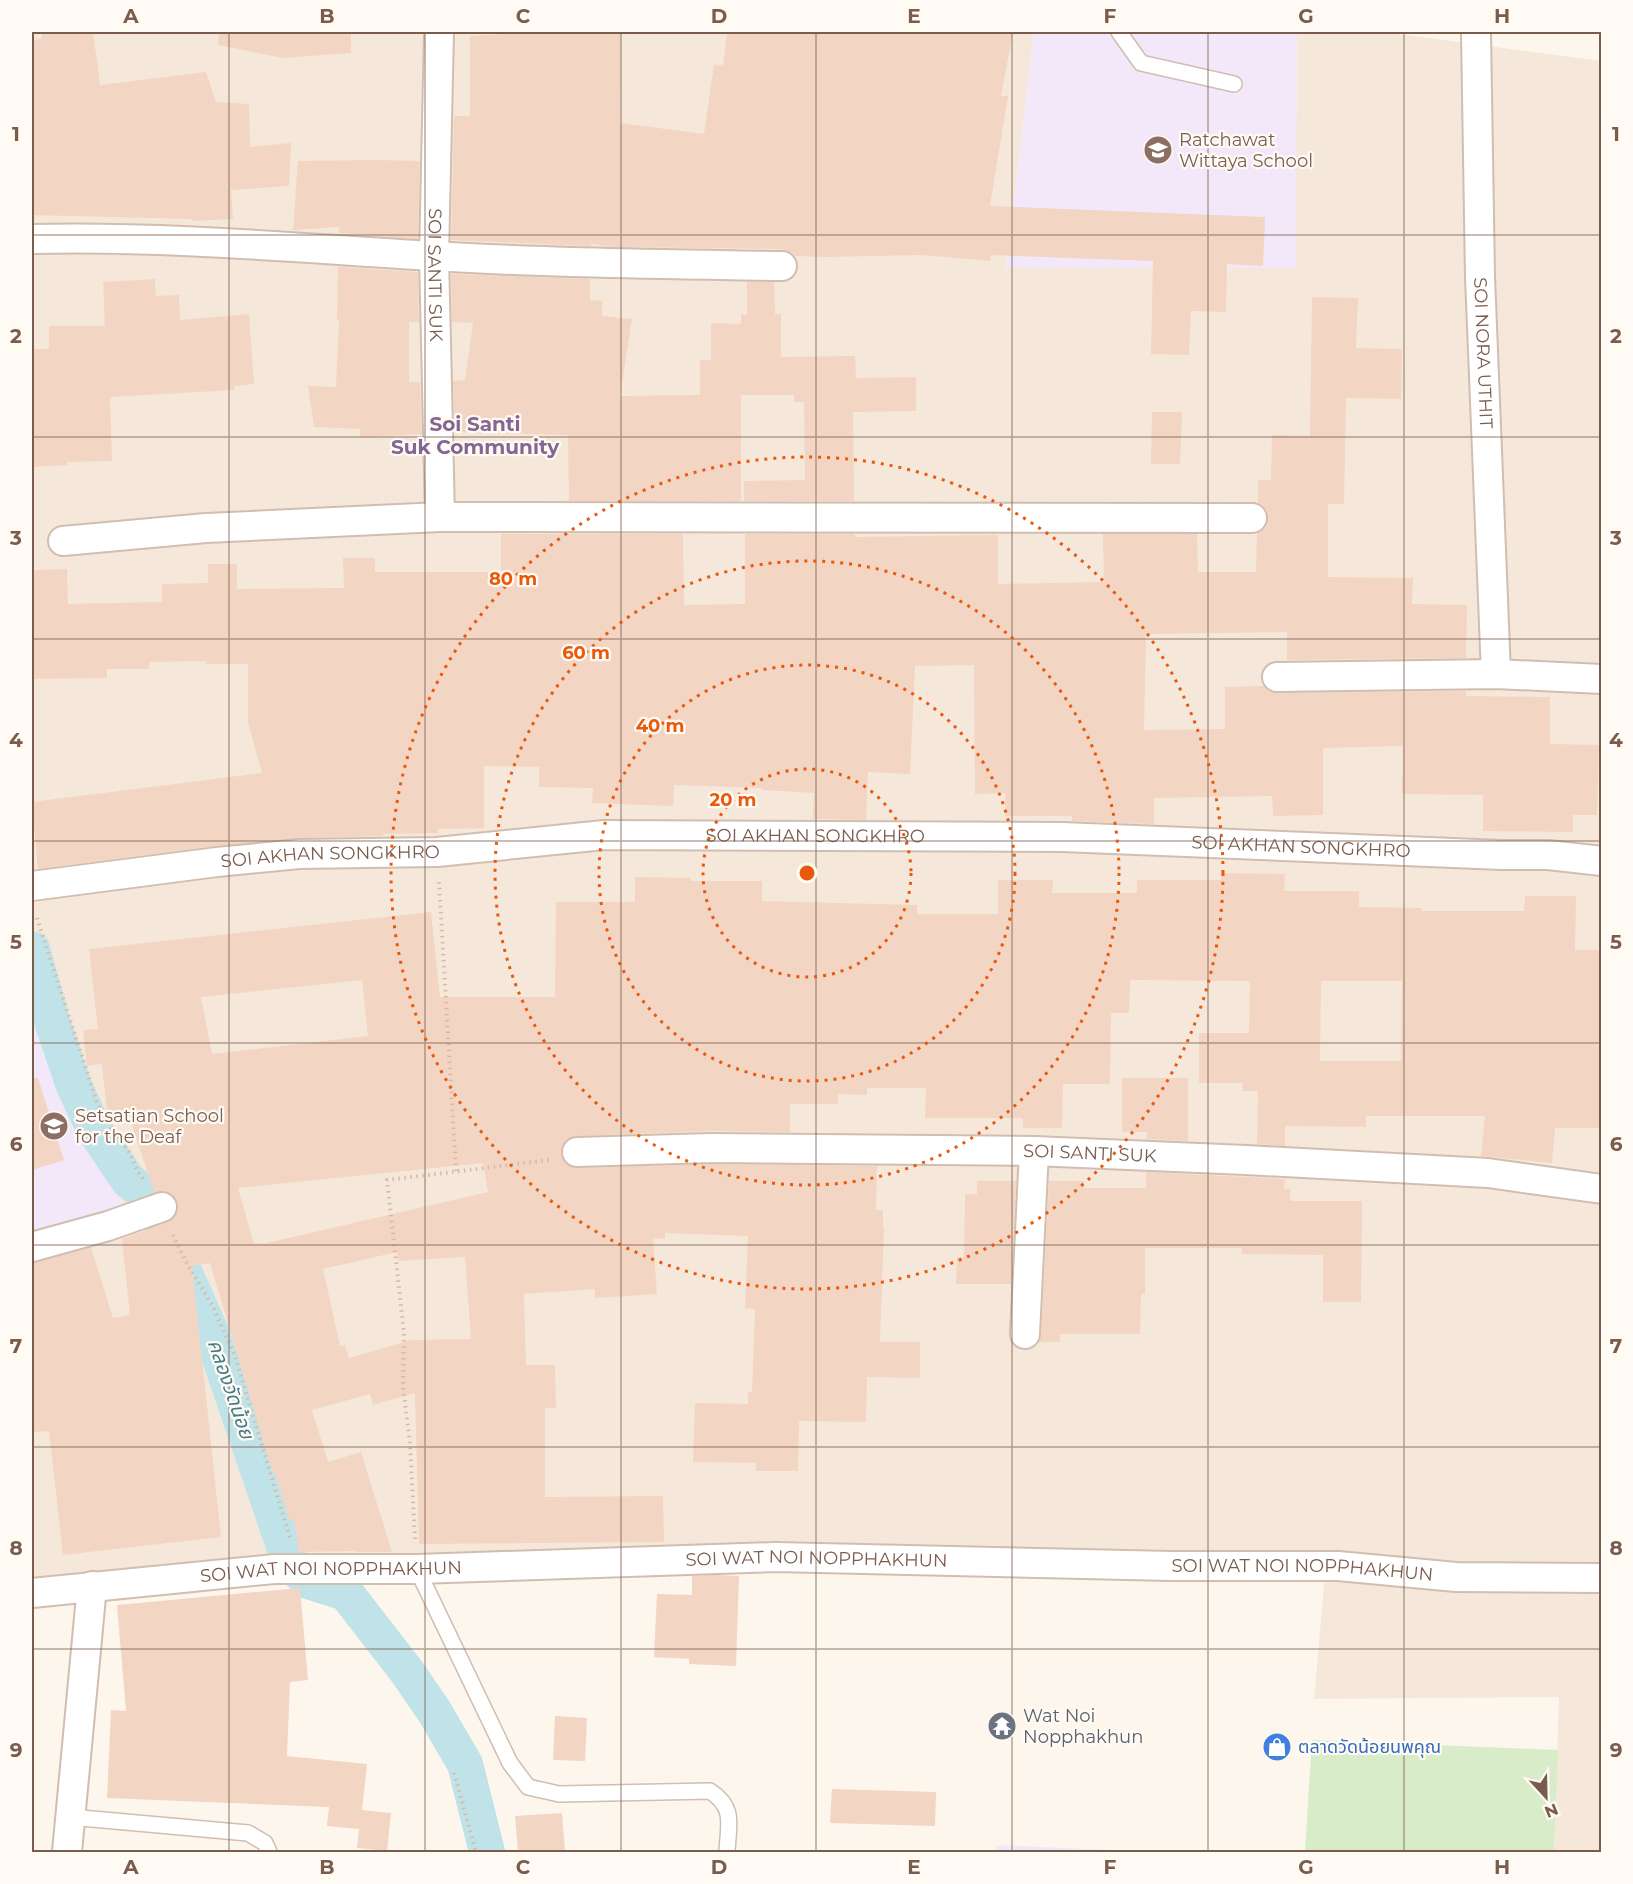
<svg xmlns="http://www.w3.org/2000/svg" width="1633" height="1884" font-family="Montserrat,'Noto Sans Thai',sans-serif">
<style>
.residential{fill:#f5e8da}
.education{fill:#f3e8fa}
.green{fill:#d8ecc9}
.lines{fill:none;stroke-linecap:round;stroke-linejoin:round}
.canal{stroke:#bfe3e8;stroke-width:36}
.building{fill:#f3d5c3;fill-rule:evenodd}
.service-casing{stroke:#d1beb0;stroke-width:18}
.minor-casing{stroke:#d1beb0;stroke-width:32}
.path{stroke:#d9b8a5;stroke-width:4;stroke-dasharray:1.5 4.5;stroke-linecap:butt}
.service{stroke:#fff;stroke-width:15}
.minor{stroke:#fff;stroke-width:28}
.grid{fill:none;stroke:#7a5c4d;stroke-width:1.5;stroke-opacity:0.55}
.ring{fill:none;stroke:#e8590c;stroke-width:3;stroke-dasharray:3 6}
.labels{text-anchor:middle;stroke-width:4.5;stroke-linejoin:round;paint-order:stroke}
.education-label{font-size:18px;fill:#785e54;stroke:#fffaf3;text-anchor:start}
.street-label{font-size:18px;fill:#7a5c4d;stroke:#fffaf3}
.worship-label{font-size:18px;fill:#5b616d;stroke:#fffaf3;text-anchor:start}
.shop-label{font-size:18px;fill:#366cbe;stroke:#fffaf3;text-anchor:start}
.neighbourhood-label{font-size:20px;font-weight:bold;fill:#846695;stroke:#fffaf3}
.water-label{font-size:20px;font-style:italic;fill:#437c86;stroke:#fffaf3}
.centre{fill:#e8590c;stroke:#fffaf3;stroke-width:3}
.ring-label{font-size:18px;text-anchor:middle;font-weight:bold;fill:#e8590c;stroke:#fffaf3;stroke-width:4.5;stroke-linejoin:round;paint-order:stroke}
.neatline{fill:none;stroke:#7a5c4d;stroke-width:2}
.grid-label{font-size:20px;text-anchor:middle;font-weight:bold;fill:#7a5c4d}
</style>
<rect width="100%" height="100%" fill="#fdf6ec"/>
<polygon class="residential" points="32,32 1034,32 1006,268 1295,268 1297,32 1384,32 1601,61 1601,1852 1554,1852 1559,1697 1314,1699 1325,1574 1157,1570 363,1571 32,1604 32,1231 121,1211 120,1152 86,1095 35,931 32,932"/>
<g class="education">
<polygon points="1034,32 1297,32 1296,268 1006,268"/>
<polygon points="32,1002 62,1096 93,1156 120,1179 121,1211 32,1231"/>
<polygon points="997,1845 1150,1852 1401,1852 996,1852"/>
</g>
<polygon class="green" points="1312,1740 1558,1750 1554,1852 1305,1851"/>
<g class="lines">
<g class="canal">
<polyline points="32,949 52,1021 74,1086 94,1129 128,1180 147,1195 152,1203"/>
<polyline points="160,1217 211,1332 286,1552 292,1566"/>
<polyline points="300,1573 308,1581 346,1593 408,1673 434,1711 465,1764 487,1852"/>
</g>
</g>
<g class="building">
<polygon points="42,32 93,32 100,85 206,72 216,102 249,104 250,147 291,143 289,186 231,190 233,219 192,221 191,219 32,215 32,40 41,39"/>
<polygon points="219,32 351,32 351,53 283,58 218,45"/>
<polygon points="544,32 621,32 620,123 704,134 714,65 723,66 727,32 1013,32 1001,96 1008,96 990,206 1265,217 1263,266 1227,264 1226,312 1191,311 1189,355 1151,354 1153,261 991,255 990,261 922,255 825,257 795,256 790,252 782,249 614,247 591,244 591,246 563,245 451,240 454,116 470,116 470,36"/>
<polygon points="375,160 420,161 418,239 339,233 339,227 293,230 298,161"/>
<polygon points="338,267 418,272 419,322 409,322 409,382 420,382 422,434 360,437 360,429 314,427 308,386 336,387 339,320 337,320"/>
<polygon points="451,274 590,279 590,300 602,301 602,316 632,319 620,396 700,395 700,360 711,360 711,323 741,324 741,314 747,315 747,282 774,282 775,314 781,314 781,357 855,356 856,378 916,377 916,411 853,412 854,501 744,501 744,481 805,480 804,402 794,402 794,395 741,395 741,501 569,501 568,435 455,432 453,381 465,380 473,323 452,322"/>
<polygon points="155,279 156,296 179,295 180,320 249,314 254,384 234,386 234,390 110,397 112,461 67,462 67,465 32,467 32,349 49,349 49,326 105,326 103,282"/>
<polygon points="1312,297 1358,298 1356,348 1402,349 1401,399 1346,398 1344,504 1328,504 1328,577 1413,578 1412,604 1467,605 1466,658 1287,660 1287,632 1146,634 1144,730 1225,729 1225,687 1264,686 1269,692 1277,693 1466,691 1466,696 1550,697 1550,744 1599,745 1597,815 1573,815 1573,832 1483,831 1483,795 1402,794 1403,746 1323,748 1323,815 1273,816 1272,796 1154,798 1154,824 1072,821 1072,816 1005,816 1005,793 975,794 974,665 915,666 910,774 868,772 866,820 813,819 814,793 762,790 762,788 674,785 673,806 592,803 593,788 539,787 539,767 484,766 484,828 438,829 438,833 383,834 383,836 297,838 215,846 38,869 32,802 262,773 248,723 248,664 206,664 206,661 149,662 149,669 107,669 107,678 32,679 32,570 67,569 68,604 162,602 162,584 208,583 208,564 237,564 237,589 344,588 343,558 375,558 375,572 501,572 501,534 683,534 684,605 745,604 745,534 855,534 855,537 998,535 998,584 1104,582 1103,534 1197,534 1198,572 1256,572 1257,533 1266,527 1268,519 1266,509 1258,503 1258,480 1271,480 1272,435 1310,436"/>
<polygon points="1152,412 1182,412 1180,464 1151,464"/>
<path d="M1221,873L1285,874L1284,891H1359V907L1422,908V911H1524L1525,896H1576L1575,950H1602V1128H1555L1552,1163L1481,1156L1485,1116H1366V1127L1285,1126V1146L1257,1144L1258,1091H1242L1243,1083H1199V1033H1249L1250,981L1130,980L1129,1013H1111L1110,1084H1063L1062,1128H1023V1118H925L926,1088H867V1095L838,1094V1104H790V1132L711,1131L577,1136L569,1138L563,1144L561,1152L563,1160L569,1166L577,1168L711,1164L877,1166L876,1210H883V1227H884L880,1342H920V1378L867,1377L866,1422L799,1421L798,1471H756V1463L693,1462L695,1403L748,1404V1391L752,1392L755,1309L745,1308L748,1236L665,1233V1239L653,1238L657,1294L595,1298V1289L524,1294L526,1365H555L556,1408H545V1497L663,1496L664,1542L419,1544L415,1393L373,1405L370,1394L312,1410L328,1462L361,1452L392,1552H355V1551L299,1552L294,1520L290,1521L275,1473L273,1474L210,1263L192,1266L221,1537L63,1555L49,1431L32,1432V1263L91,1248L113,1318L130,1315L122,1239L168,1222L175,1217L178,1209L177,1201L172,1194L164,1191L154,1192L127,1110L107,1112L102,1064L87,1066L83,1030L98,1029L89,949L431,912L440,997H555L556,902H635V877L691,878V881H762V901L917,905V914H998V880H1053L1052,893H1137V880H1221ZM362,980L368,1036L212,1054L201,997ZM1321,981H1402L1401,1061H1320ZM483,1163L488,1192L262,1244L261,1243L254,1244L238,1188ZM397,1252L398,1261L465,1257L471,1339L411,1340L349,1358L345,1345L340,1346L323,1269Z"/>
<polygon points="32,1078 38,1078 64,1160 32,1170"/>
<polygon points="1122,1078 1188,1078 1188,1141 1147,1139 1147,1132 1122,1132"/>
<polygon points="1146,1172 1285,1179 1284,1189 1290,1189 1290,1201 1362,1201 1361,1302 1323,1302 1323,1255 1242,1254 1242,1248 1145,1248 1145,1294 1141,1294 1140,1334 1060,1334 1060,1342 1039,1342 1041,1335 1049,1181 1084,1181 1084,1188 1146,1188"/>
<polygon points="977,1181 1016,1181 1011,1284 956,1284 957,1257 964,1257 965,1194 977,1194"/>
<polygon points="717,1575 739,1576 736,1666 689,1664 689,1659 654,1657 657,1594 692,1595 692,1576"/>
<polygon points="300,1588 308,1680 290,1682 287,1756 367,1764 362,1810 391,1813 387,1851 357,1848 359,1829 327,1826 329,1807 107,1798 111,1710 126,1711 117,1605"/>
<polygon points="555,1716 587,1718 585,1761 553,1760"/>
<polygon points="832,1789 936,1792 935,1826 830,1823"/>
<polygon points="562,1813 565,1852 518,1852 515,1816"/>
</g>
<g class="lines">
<g class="service-casing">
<g id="service">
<polyline points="1119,32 1141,63 1234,84"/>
<path d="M417,1569L510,1763L528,1787L559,1794L710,1791C736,1808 728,1825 727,1852"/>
<polyline points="70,1817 248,1833 265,1843 269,1852"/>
</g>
</g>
<g class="minor-casing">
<g id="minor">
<path id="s1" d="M439,32L434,256L440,517"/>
<path id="s2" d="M1476,32L1480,277L1496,674"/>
<path d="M32,239C165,236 298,248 432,256C548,263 665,264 782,266"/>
<polyline points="63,541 206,528 440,517 1252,518"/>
<polyline points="1277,677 1496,674 1602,679"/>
<path id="s3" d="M32,886L217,862L299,854L437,852L604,835L1062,837L1502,855H1548L1602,861"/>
<path id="s4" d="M577,1152L711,1148L1034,1151L1246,1160L1488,1173L1602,1189"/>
<polyline points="32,1247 108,1226 162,1207"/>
<polyline points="1025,1334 1034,1151"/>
<path id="s5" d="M32,1593L274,1569H417L775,1557L1171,1566H1338L1456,1577L1602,1578"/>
<polyline points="67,1852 92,1586"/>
</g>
</g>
<g class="path">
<polyline points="439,882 456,1171"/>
<polyline points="37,918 97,1103 113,1131 130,1153 138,1172 143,1179"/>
<polyline points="173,1235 185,1260 213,1307 235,1356 290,1538"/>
<polyline points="415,1539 410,1443 403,1387 404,1333 387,1180 549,1160"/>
<polyline points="454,1773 476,1852"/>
</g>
<use href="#service" class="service"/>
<use href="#minor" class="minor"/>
</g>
<path class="grid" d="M229,32V1852M425,32V1852M621,32V1852M816,32V1852M1012,32V1852M1208,32V1852M1404,32V1852M32,235H1602M32,437H1602M32,639H1602M32,841H1602M32,1043H1602M32,1245H1602M32,1447H1602M32,1649H1602"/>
<g class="ring">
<circle cx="807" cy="873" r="104"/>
<circle cx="807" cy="873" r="208"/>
<circle cx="807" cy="873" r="312"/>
<circle cx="807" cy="873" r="416"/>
</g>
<defs>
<g id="school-disc" transform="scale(1.5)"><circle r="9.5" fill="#8d6e63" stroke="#fffaf3"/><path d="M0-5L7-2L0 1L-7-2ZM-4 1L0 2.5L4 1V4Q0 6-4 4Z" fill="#fff"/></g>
<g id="temple-disc" transform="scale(1.5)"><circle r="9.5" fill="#6b7280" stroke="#fffaf3"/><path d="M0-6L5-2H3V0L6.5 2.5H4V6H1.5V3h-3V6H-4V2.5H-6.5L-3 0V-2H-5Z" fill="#fff"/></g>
<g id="shop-disc" transform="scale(1.5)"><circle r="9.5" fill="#3f7fe0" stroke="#fffaf3"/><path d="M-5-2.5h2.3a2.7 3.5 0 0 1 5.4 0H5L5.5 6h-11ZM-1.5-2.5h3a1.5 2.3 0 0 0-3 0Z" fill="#fff"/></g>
</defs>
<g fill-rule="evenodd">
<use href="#school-disc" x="1158" y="150"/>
<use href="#school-disc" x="54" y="1126"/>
<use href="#temple-disc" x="1002" y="1726"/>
<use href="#shop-disc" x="1277" y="1747"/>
</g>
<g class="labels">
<g class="education-label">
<text x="1179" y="146">Ratchawat<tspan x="1179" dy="21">Wittaya School</tspan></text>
<text x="75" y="1122">Setsatian School<tspan x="75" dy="21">for the Deaf</tspan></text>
</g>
<g class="street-label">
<text dy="6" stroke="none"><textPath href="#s1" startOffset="243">SOI SANTI SUK</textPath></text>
<text dy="6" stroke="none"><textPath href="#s2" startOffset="321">SOI NORA UTHIT</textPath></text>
<text dy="6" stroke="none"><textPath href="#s3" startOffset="786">SOI AKHAN SONGKHRO</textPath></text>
<text dy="6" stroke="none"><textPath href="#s3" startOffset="1272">SOI AKHAN SONGKHRO</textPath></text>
<text dy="6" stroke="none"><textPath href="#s3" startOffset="300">SOI AKHAN SONGKHRO</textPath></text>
<text dy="6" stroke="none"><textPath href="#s4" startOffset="513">SOI SANTI SUK</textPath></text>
<text dy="6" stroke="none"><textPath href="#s5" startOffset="786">SOI WAT NOI NOPPHAKHUN</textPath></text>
<text dy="6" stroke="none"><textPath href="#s5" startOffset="1272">SOI WAT NOI NOPPHAKHUN</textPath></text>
<text dy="6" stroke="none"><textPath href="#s5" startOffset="300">SOI WAT NOI NOPPHAKHUN</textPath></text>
</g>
<g class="worship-label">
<text x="1023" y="1722">Wat Noi<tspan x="1023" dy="21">Nopphakhun</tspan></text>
</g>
<g class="shop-label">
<text x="1298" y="1753">ตลาดวัดน้อยนพคุณ</text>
</g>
<g class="neighbourhood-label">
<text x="475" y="431">Soi Santi<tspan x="475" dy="23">Suk Community</tspan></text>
</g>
<g class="water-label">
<text transform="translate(231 1389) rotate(71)" y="7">คลองวัดน้อย</text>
</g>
</g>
<circle cx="807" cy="873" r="9" class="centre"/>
<g class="ring-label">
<text x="513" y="585">80 m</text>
<text x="586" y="659">60 m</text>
<text x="660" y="732">40 m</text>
<text x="733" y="806">20 m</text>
</g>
<rect width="1633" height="1884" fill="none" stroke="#fffaf3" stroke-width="66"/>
<g transform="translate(1546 1797) rotate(158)" stroke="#fffaf3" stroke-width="4.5" paint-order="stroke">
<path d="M0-4.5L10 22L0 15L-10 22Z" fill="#7a5c4d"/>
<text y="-9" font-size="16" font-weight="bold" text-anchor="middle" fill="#7a5c4d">N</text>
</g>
<rect x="33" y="33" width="1567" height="1818" class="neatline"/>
<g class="grid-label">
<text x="131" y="23">A</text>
<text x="327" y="23">B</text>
<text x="523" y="23">C</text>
<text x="719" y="23">D</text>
<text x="914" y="23">E</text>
<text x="1110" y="23">F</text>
<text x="1306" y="23">G</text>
<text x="1502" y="23">H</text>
<text x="16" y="141">1</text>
<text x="1616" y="141">1</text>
<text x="16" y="343">2</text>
<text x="1616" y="343">2</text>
<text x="16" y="545">3</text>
<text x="1616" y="545">3</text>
<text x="16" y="747">4</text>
<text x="1616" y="747">4</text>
<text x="16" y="949">5</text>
<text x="1616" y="949">5</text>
<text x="16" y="1151">6</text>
<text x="1616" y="1151">6</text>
<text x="16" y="1353">7</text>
<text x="1616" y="1353">7</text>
<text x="16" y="1555">8</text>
<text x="1616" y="1555">8</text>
<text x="16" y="1757">9</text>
<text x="1616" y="1757">9</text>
<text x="131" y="1874">A</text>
<text x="327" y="1874">B</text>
<text x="523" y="1874">C</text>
<text x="719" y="1874">D</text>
<text x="914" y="1874">E</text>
<text x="1110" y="1874">F</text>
<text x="1306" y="1874">G</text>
<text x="1502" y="1874">H</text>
</g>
</svg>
